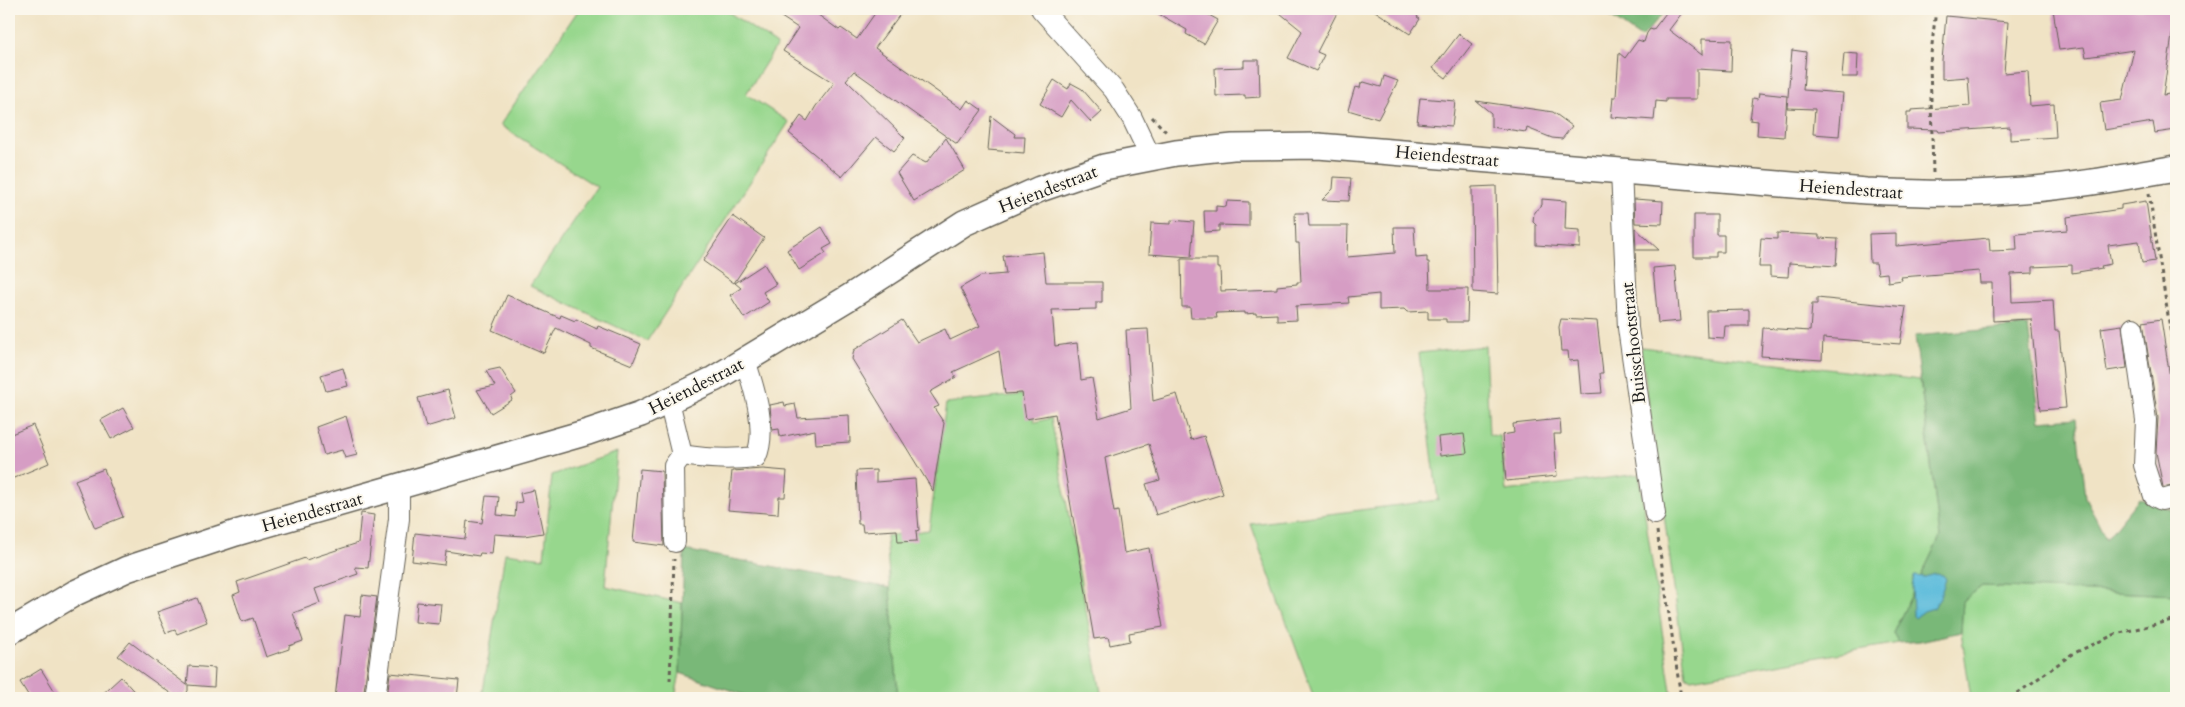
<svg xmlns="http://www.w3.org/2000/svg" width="2185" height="707" font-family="Cardo,serif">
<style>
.green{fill:#97d78d;stroke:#5a7a54}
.forest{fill:#79b878;stroke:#4a6a4a}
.water{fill:#5dbcdb;stroke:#3c6c7c}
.building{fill:#d69dc4}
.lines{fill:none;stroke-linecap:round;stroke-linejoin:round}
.minor-casing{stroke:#666257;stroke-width:22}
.major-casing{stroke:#666257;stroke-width:28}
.path{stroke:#666257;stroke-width:3;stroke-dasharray:4 4;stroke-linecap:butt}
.minor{stroke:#fff;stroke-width:20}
.major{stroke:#fff;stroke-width:25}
.labels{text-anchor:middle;stroke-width:4;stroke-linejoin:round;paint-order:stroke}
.street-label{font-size:18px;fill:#1c1c1c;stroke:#fbf7ec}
</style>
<rect width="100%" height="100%" fill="#fbf7ec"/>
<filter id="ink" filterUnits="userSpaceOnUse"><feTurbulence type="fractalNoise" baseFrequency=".02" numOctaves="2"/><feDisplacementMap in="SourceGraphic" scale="10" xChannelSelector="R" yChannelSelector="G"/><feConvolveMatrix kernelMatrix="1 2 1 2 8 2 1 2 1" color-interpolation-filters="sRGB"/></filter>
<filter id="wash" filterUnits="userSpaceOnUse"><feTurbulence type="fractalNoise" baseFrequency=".0096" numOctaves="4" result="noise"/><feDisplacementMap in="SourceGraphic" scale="20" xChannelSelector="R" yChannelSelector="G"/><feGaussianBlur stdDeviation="1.12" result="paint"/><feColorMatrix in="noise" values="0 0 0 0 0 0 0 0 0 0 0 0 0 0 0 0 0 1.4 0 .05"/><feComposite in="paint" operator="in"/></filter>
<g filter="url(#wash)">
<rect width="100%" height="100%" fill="#f0e3c5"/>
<g class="green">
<polygon points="579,9 724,9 777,45 746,94 789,122 647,341 530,286 597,187 500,125"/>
<polygon points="1485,346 1489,435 1500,436 1506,491 1639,474 1672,698 1314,698 1251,524 1438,500 1419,353"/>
<polygon points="1641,347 1920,380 1940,537 1893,633 1899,643 1691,679 1686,676"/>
<polygon points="1028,394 1035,422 1051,418 1102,698 898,698 886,536 929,530 946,403"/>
<polygon points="617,452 605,586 682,603 680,673 675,698 482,698 505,553 544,558 552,475"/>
<polygon points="1982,586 2176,595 2176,698 1971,698 1961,632 1963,601"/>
</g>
<g class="forest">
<polygon points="1599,9 1667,9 1641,38"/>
<polygon points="2028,326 2040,421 2076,418 2085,497 2106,539 2139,498 2176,512 2176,595 1982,586 1963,601 1961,632 1920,641 1899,643 1893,633 1940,537 1915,336"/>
<polygon points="684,550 890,588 898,698 753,698 680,673"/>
</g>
<polygon class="water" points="1934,574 1943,575 1946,579 1940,597 1934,608 1924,611 1915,618 1913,616 1912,586 1914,576 1925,577"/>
<g id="blocks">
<g class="building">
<polygon points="769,9 810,9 839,30 841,28 857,39 878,9 904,9 875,48 962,109 968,100 982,110 957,144 854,71 846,80 905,138 894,151 876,137 842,177 789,133 801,116 807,121 816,106 834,83 783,51 798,28"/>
<polygon points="1150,9 1198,9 1218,20 1204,44 1186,34 1187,30"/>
<polygon points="1275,9 1339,9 1317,52 1324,55 1316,71 1288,58 1302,31"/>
<polygon points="1372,9 1422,9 1417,17 1420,19 1410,34"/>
<polygon points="1669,9 1685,9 1669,30 1702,55 1702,39 1732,40 1731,71 1697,69 1697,99 1666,99 1666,102 1656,101 1654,120 1611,117 1613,97 1616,97 1619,53 1625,58 1638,40 1644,42 1647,33 1650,29 1653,30"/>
<polygon points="2053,9 2176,9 2163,95 2176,93 2176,130 2155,133 2153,122 2104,130 2100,103 2122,100 2134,50 2086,57 2084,47 2059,50"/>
<polygon points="1946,16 2008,22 2004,73 2028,71 2030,106 2054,104 2056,137 2010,140 2010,127 1939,132 1938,130 1907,129 1907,112 1911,112 1911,110 1970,106 1968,77 1942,79 1942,60"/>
<polygon points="1459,34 1472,44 1446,78 1433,68"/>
<polygon points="1792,50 1806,52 1803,90 1843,93 1839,136 1813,134 1815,109 1787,108"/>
<polygon points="1844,53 1858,54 1857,77 1842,77"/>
<polygon points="1244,60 1259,60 1260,97 1245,98 1245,95 1216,96 1215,68 1244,67"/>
<polygon points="1384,76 1398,81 1378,119 1348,110 1355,87 1360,88 1361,83 1364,82 1381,87"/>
<polygon points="1054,80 1068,89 1071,83 1082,89 1102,112 1091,122 1071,100 1061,117 1040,104"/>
<polygon points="1759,93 1787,96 1784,137 1757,135 1758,121 1750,120 1753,98 1758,99"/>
<polygon points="1420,98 1455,101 1452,126 1417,123"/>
<polygon points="1476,101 1553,112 1572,126 1562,139 1552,138 1527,128 1526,132 1491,127 1491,113"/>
<polygon points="991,116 1015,134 1014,137 1025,137 1024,153 988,150"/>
<polygon points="946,138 965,170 914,201 897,173 912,156 926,163"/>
<polygon points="1334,177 1351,178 1349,201 1322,200 1333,189"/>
<polygon points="1496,186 1498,294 1473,292 1472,187"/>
<polygon points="1542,199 1566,201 1565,229 1580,230 1580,248 1536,245 1536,225 1533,222 1534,212 1542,205"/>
<polygon points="1634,199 1663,201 1662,224 1635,223"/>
<polygon points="1227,201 1249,202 1249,226 1219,225 1219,231 1205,232 1204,211 1216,211 1216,206 1226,207"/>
<polygon points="2146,201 2155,261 2142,263 2139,241 2108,245 2111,264 2101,266 2102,268 2072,273 2072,265 2033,267 2033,273 2011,274 2012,302 2053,300 2055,331 2059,331 2066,408 2040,410 2031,319 1993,321 1992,283 1980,283 1979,271 1901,277 1902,280 1888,282 1887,273 1878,274 1876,263 1870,263 1869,234 1896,233 1896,246 1989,238 1990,251 2017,250 2016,234 2068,230 2067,217 2121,209 2121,205"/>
<polygon points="1295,213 1308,213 1309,226 1348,226 1347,257 1395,253 1394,227 1414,227 1416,258 1427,257 1427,262 1429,262 1430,289 1468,289 1467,322 1446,322 1446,319 1428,319 1428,311 1407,312 1404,309 1379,310 1379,294 1348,297 1349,303 1296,306 1297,320 1277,321 1277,314 1256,315 1256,313 1245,314 1245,312 1216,313 1217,318 1191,318 1190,307 1182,307 1181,259 1217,259 1217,268 1220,268 1221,291 1277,289 1277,286 1297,284 1297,282 1301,282 1299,243 1296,243"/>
<polygon points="1694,215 1717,215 1717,235 1724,235 1724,252 1716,252 1716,257 1694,257"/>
<polygon points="733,216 764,238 734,283 703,261"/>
<polygon points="1171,220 1194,222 1191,257 1149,254 1151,223 1171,224"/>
<polygon points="822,227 832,244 823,249 826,253 799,270 787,250"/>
<polygon points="1635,228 1659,250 1636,250"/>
<polygon points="1777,233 1819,235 1819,238 1838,239 1836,266 1789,263 1788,277 1770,276 1770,267 1759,267 1761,238 1777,239"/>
<polygon points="1043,252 1046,282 1102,282 1102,302 1096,302 1096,309 1052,310 1055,346 1077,343 1081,380 1092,378 1099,418 1131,408 1126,330 1148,329 1153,401 1177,394 1191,440 1204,436 1223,494 1156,515 1146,484 1160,480 1149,444 1105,458 1114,512 1118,511 1124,553 1149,548 1163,627 1129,633 1130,641 1110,645 1108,637 1094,639 1055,414 1026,419 1022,393 1005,394 999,351 953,372 956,377 930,392 939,406 934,408 944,423 933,491 852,359 854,350 902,320 917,342 945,329 950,340 980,326 960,288 981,276 1006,274 1003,256"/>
<polygon points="764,264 776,284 763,292 769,302 744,318 730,295 741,288 735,283"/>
<polygon points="1675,266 1680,321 1658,323 1653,268"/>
<polygon points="507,295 560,318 561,315 575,321 576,319 597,329 598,326 641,344 632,365 591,348 591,345 556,328 544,353 492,330"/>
<polygon points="1817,298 1906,307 1900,344 1823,338 1822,360 1761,356 1763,328 1810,331 1812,304 1817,304"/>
<polygon points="1749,310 1749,326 1725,326 1724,338 1707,337 1706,311"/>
<polygon points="1561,319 1597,321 1603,373 1600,373 1602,393 1581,394 1578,360 1569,361 1568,351 1561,351 1559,327"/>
<polygon points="2161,319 2176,417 2176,484 2163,487 2156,452 2158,418 2143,322"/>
<polygon points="2122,325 2127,368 2107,371 2101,328"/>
<polygon points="343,368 348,386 326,391 321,375"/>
<polygon points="500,368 516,393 511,397 512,400 491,413 477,390 495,386 486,371"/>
<polygon points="448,390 456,418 426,427 418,398"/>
<polygon points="784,402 785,406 795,404 798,418 849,415 850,442 816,444 815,430 780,437 779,429 772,430 770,405"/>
<polygon points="123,408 134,427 111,439 101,420"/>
<polygon points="346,416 357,455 345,458 342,450 324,455 316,427"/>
<polygon points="1560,419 1561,434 1554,434 1557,476 1506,481 1502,435 1514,433 1513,424"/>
<polygon points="33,425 49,463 9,480 9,435"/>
<polygon points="1464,434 1467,453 1440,456 1438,437"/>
<polygon points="104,469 123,517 95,528 75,480"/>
<polygon points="640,469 662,471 664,546 633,542"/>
<polygon points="763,469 787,471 785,497 779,497 778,514 728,510 732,471"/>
<polygon points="876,470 876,482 915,479 919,530 916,531 917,541 898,542 897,530 863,532 862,524 858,524 856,471"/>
<polygon points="534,490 543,533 524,536 494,534 492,554 480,553 479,556 446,551 444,565 412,561 415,533 465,539 467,521 482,523 486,496 499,497 497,515 515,517 516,503 522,502 520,493"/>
<polygon points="361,513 374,515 368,568 355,567 358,574 315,589 320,603 293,613 303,641 289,646 289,649 266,657 253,618 242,622 233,595 240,592 237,582 305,558 306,560 358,543"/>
<polygon points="362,595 377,597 363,698 335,698 345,615 360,617"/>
<polygon points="197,598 207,622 177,634 175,630 166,633 157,612"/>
<polygon points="417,602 441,604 439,624 415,622"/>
<polygon points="130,642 187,685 189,666 215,668 214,687 188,685 188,691 182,698 177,698 118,656"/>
<polygon points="41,669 59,698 30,698 20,682"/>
<polygon points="390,673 459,680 457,698 387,698"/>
<polygon points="121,677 140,698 98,698"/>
</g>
</g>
</g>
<g filter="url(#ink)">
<use href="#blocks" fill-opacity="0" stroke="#666257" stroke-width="1"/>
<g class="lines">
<g class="minor-casing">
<g id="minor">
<polyline points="1041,9 1114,90 1132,118 1151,158"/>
<polyline points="1621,171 1628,328 1655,514"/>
<polyline points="2133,328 2146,420 2144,465 2154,496 2162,500 2176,496"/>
<path d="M669,401L682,455C707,459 731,460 756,457C768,430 754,388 745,360"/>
<polyline points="675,542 674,466 682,455"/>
<polyline points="375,698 399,519 399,487"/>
</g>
</g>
<g class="major-casing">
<path id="major" d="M9,632L75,593L127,569L236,533L588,432L641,414L714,379L848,298L964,223L1040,189L1104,167L1176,153L1233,147L1318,146L1866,191C1913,193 1960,195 2007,191C2063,188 2120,178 2176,168"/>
</g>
<g class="path">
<polyline points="1152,117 1168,134"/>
<polyline points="1933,173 1930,63 1936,9"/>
<polyline points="2149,193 2176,367"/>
<polyline points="1657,531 1681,698"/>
<polyline points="670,681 674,559"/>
<polyline points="2011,698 2072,654 2116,634 2176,619"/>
</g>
<use href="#minor" class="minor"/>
<use href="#major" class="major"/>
</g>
</g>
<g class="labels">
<g class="street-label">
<text transform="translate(1447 156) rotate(5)" y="6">Heiendestraat</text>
<text transform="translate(1048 189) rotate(-21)" y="6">Heiendestraat</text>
<text transform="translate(1851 189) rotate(4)" y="6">Heiendestraat</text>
<text transform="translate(1633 343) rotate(-96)" y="6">Buisschootstraat</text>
<text transform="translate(696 386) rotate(-27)" y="6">Heiendestraat</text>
<text transform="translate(312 512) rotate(-16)" y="6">Heiendestraat</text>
</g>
</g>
<rect width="2185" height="707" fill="none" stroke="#fbf7ec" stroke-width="30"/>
</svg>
